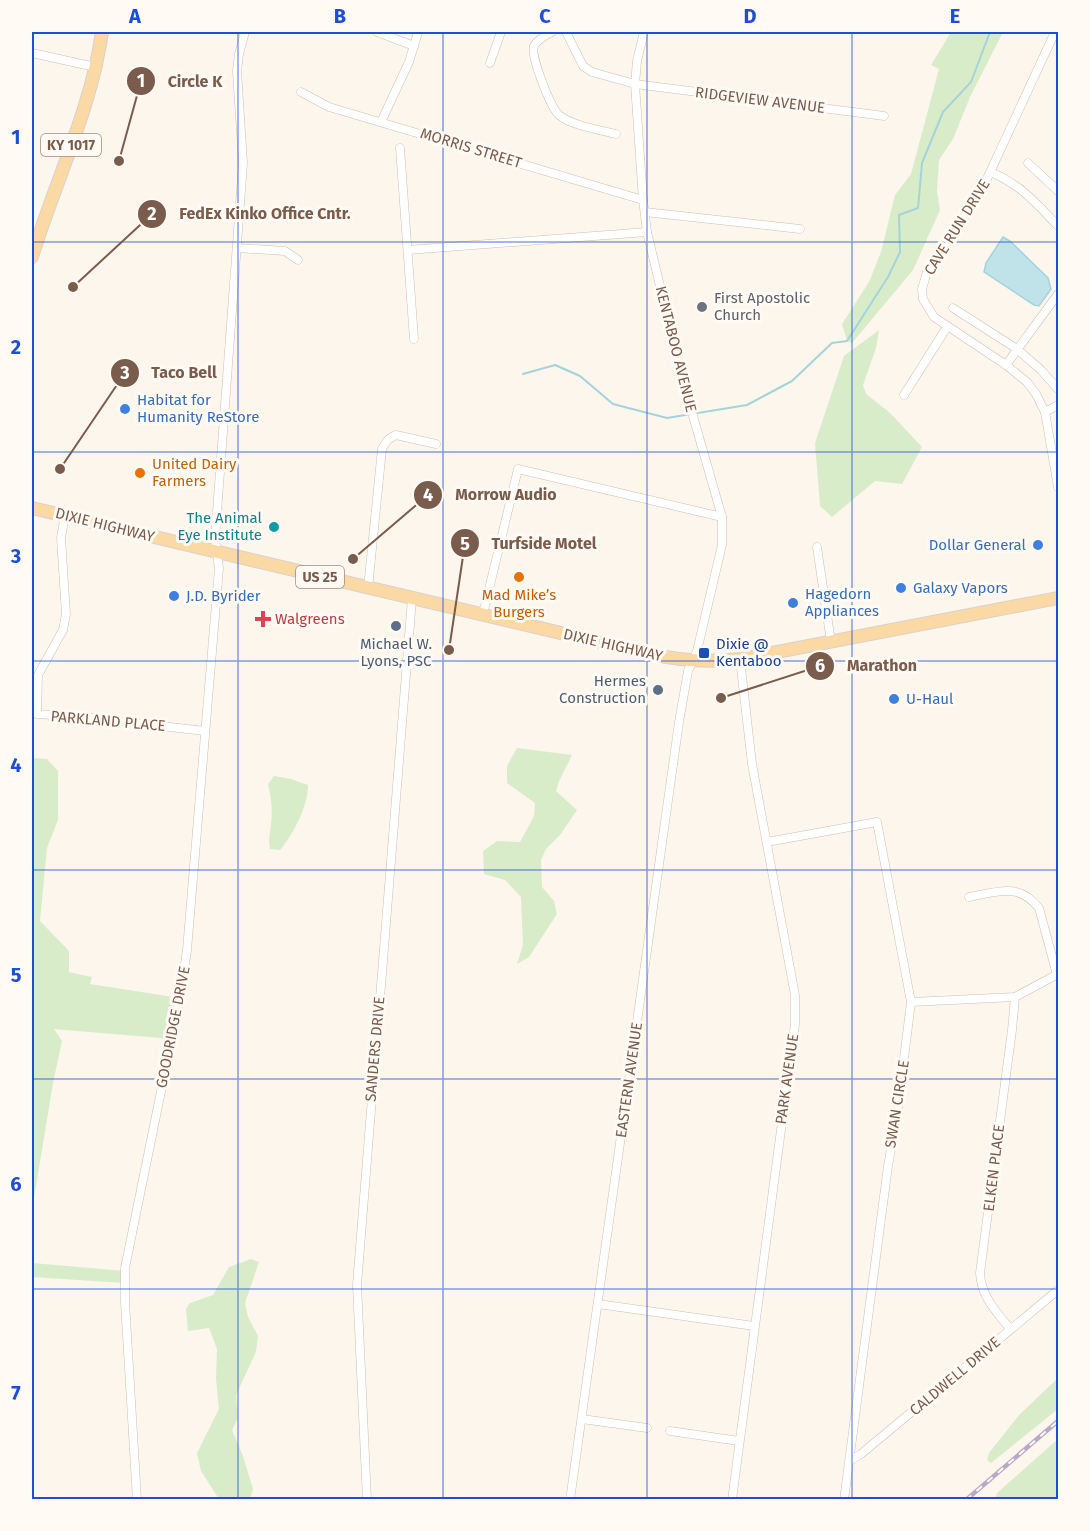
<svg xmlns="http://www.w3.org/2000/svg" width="1090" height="1531" font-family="'Fira Sans',sans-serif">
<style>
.green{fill:#d8ecc9}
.water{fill:#bfe3e8;stroke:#a5d3da;stroke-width:1.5}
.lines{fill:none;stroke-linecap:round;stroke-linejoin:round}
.stream{stroke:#a5d3da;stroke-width:2}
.minor-casing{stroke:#d1beb0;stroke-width:9}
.primary-casing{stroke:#dad1cd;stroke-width:14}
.minor{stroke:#fff;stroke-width:8}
.primary{stroke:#fbd9a5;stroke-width:12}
.rail-casing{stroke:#b9a8c9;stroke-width:4.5}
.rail{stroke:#fffaf3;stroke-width:2;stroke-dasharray:7;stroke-linecap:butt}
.grid{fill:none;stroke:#1d4ed8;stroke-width:1.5;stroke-opacity:0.55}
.worship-dot{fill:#6b7280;stroke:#fffaf3;stroke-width:2}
.shop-dot{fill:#3f7fe0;stroke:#fffaf3;stroke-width:2}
.food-dot{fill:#e8710a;stroke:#fffaf3;stroke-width:2}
.culture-dot{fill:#0f9aa8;stroke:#fffaf3;stroke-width:2}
.health-dot{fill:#e0444e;stroke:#fffaf3;stroke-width:2}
.service-dot{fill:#5c6f8a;stroke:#fffaf3;stroke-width:2}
.transit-dot{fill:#1a4fb4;stroke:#fffaf3;stroke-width:2}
.labels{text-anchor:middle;stroke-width:6;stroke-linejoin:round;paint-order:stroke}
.shield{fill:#fffaf3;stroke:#a28b7f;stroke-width:1.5}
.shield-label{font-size:14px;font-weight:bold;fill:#7a5c4d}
.street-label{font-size:15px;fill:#7a5c4d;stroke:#fffaf3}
.worship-label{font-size:15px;fill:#5b616d;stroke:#fffaf3;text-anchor:start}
.shop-label{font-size:15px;fill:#366cbe;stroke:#fffaf3;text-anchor:start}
.food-label{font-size:15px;fill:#c56008;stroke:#fffaf3;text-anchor:start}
.culture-label{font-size:15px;fill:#0d838f;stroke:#fffaf3;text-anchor:end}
.health-label{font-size:15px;fill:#be3a42;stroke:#fffaf3;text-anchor:start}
.service-label{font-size:15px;fill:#4e5e75;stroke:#fffaf3}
.transit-label{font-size:15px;fill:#164399;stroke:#fffaf3;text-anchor:start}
.leader{fill:none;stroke:#7a5c4d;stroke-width:2}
.callout-dot{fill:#7a5c4d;stroke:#fffaf3;stroke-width:2}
.mark-label{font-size:18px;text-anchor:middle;font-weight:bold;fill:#fff}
.callout-label{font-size:16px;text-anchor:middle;font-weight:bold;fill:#7a5c4d;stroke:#fffaf3;stroke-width:6;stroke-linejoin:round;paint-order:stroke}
.neatline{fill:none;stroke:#1d4ed8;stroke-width:2}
.grid-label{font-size:20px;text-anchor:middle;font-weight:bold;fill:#1d4ed8}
</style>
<rect width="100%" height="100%" fill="#fdf6ec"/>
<g class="green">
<polygon points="951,32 1003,32 970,97 953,139 939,160 937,191 940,210 913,270 852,343 847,341 842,324 869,282 881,252 895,195 911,174 939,69 931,65"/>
<polygon points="879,330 876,348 863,385 866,394 889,412 922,447 902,484 875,481 832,517 820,506 815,443 844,356"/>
<polygon points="517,748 572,755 559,781 556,791 577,810 560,835 546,849 541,860 542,887 554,901 557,914 529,957 517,964 523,945 521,897 505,880 484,874 483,851 497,841 520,842 534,816 535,803 507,783 507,766"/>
<polygon points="32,758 47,759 58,771 58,820 47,848 40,921 69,951 69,972 92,977 90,984 180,998 172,1039 54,1029 62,1041 53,1083 32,1210"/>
<path d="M274,776L291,779L308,785C308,807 293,834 280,850L270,849C268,840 270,834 271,824C273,810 271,797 268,784Z"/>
<polygon points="251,1259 259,1262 245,1303 248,1317 258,1336 256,1352 236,1395 238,1418 232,1430 243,1456 253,1489 250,1499 219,1499 201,1471 197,1453 219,1409 216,1379 217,1349 209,1328 188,1331 186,1309 190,1303 213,1295 229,1267"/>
<polygon points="32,1263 125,1271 124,1283 32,1277"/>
<polygon points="1058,1378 1058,1409 991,1463 987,1460 989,1453 1019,1415"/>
<polygon points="1058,1439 1058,1499 995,1499 997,1493"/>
</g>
<polygon class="water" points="1003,237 1010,241 1048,278 1051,289 1039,306 1034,305 984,272 986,263"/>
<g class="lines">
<polyline class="stream" points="523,374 555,365 580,376 613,404 667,418 747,405 792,381 832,343 847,341 888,277 900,252 899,215 918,208 922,163 943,112 971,82 990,32"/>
<g class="minor-casing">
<g id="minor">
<polyline points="377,32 414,46"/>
<path d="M552,32C546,35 537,40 534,46C530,56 551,108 559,115C570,125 600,130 616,134"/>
<polyline points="566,32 583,66 592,72 635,84 884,116"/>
<polyline points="1055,32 979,196 927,272 922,289 923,299 934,317 1006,365 1027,382 1036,394 1045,412 1058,487"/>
<polyline points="32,53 95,67"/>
<polyline points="490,63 501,32"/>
<polyline points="301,92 329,107 643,200"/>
<polyline points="381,122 409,62 418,32"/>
<polyline points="400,148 414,339"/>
<polyline points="1028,163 1058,191"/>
<path d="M991,172C1021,185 1036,203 1058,226"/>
<polyline points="645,212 800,229"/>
<polyline points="237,248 285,251 298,260"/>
<polyline points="408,250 647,232"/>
<polyline points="953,308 1017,349 1041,370 1058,389"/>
<polyline points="1006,365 1058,294"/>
<polyline points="904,395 947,327"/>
<polyline points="1045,412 1058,405"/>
<polyline points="65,515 61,538 66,614 63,630 38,675 37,714 83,717 205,731"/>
<polyline points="817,547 831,642"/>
<path d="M368,588L382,449C386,441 389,438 396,435L436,444"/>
<polyline points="483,614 518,469 722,517"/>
<polyline points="767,842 877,822 911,1002 897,1115 888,1166 844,1500"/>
<path d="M969,897C998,892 1018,882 1039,908L1057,975"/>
<polyline points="911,1002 1015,997 1058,974"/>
<polyline points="598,1304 754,1326"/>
<path d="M1010,1329C997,1312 981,1297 980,1273L1012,1030L1015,997"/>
<polyline points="582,1419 647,1428"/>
<polyline points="670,1431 739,1441"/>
<polyline points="851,1460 861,1454 1058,1290"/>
<polyline points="137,1500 125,1302 125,1268 180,998 187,950 219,568 215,539 243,163 237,71 239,54 245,32"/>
<polyline points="367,1500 357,1285 412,599"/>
<polyline points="570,1500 679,722 688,671 697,651 722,545 722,517 683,381 647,232 643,200 635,84 637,61 644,32"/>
<polyline points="732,1500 795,1024 795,995 752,764 740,659"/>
</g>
</g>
<g class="primary-casing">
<g id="primary">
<path d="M32,257C55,182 91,110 102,32"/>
<path d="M32,508L641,652C676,660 704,663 740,659L1058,598"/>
</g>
</g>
<use href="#minor" class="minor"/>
<use href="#primary" class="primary"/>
<g class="rail-casing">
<polyline id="rail" points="966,1500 1058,1421"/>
</g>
<use href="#rail" class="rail"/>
</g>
<path class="grid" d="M238,32V1500M443,32V1500M647,32V1500M852,32V1500M32,242H1058M32,452H1058M32,661H1058M32,870H1058M32,1079H1058M32,1289H1058"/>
<circle class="worship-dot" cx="702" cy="307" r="6"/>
<g class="shop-dot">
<circle cx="125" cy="409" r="6"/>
<circle cx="1038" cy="545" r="6"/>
<circle cx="901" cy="588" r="6"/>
<circle cx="174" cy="596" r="6"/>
<circle cx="793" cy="603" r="6"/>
<circle cx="894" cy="699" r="6"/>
</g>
<g class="food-dot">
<circle cx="140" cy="473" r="6"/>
<circle cx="519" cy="577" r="6"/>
</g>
<circle class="culture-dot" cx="274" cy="527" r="6"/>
<path class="health-dot" d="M260 610h6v6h6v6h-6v6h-6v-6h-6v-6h6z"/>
<g class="service-dot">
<circle cx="396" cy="626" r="6"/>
<circle cx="658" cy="690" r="6"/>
</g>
<rect class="transit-dot" x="698" y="647" width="12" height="12" rx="3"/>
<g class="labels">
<g class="shield">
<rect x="41" y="134" width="60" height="22" rx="4.5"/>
<rect x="296" y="566" width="48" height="22" rx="4.5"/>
</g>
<g class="shield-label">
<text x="71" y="150">KY 1017</text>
<text x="320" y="582">US 25</text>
</g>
<g class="street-label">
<text transform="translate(760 100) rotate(7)" y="5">RIDGEVIEW AVENUE</text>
<text transform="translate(471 148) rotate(17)" y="5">MORRIS STREET</text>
<text transform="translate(957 227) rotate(-58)" y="5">CAVE RUN DRIVE</text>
<text transform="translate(676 349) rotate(76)" y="5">KENTABOO AVENUE</text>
<text transform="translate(105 525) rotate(14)" y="5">DIXIE HIGHWAY</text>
<text transform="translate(613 645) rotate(13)" y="5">DIXIE HIGHWAY</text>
<text transform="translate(108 721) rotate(5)" y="5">PARKLAND PLACE</text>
<text transform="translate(173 1027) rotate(-79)" y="5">GOODRIDGE DRIVE</text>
<text transform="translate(375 1049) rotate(-85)" y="5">SANDERS DRIVE</text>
<text transform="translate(787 1079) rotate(-82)" y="5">PARK AVENUE</text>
<text transform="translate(629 1080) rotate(-82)" y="5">EASTERN AVENUE</text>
<text transform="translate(897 1104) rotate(-81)" y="5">SWAN CIRCLE</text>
<text transform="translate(994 1168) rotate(-83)" y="5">ELKEN PLACE</text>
<text transform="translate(955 1376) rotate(-40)" y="5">CALDWELL DRIVE</text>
</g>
<g class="worship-label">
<text x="714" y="303">First Apostolic<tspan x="714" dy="17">Church</tspan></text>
</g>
<g class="shop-label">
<text x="137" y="405">Habitat for<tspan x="137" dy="17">Humanity ReStore</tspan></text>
<text x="1026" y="550" text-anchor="end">Dollar General</text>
<text x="913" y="593">Galaxy Vapors</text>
<text x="805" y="599">Hagedorn<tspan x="805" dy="17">Appliances</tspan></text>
<text x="186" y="601">J.D. Byrider</text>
<text x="906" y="704">U-Haul</text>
</g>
<g class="food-label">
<text x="152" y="469">United Dairy<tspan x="152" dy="17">Farmers</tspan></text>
<text x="519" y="600" text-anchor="middle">Mad Mike’s<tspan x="519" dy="17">Burgers</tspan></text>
</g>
<g class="culture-label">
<text x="262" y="523">The Animal<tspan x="262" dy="17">Eye Institute</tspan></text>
</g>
<g class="health-label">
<text x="275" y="624">Walgreens</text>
</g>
<g class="service-label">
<text x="396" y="649">Michael W.<tspan x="396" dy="17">Lyons, PSC</tspan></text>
<text x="646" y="686" text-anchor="end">Hermes<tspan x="646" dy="17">Construction</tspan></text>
</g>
<g class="transit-label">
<text x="716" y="649">Dixie @<tspan x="716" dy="17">Kentaboo</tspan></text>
</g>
</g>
<path class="leader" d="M119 161L141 81M73 287L152 214M60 469L125 373M353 559L428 495M449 650L465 543M721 698L820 666"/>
<g class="callout-dot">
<circle cx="119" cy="161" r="6"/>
<circle cx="73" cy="287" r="6"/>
<circle cx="60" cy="469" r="6"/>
<circle cx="353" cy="559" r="6"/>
<circle cx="449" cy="650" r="6"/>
<circle cx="721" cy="698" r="6"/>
<circle cx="141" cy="81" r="15"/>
<circle cx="152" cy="214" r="15"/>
<circle cx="125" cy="373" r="15"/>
<circle cx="428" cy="495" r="15"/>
<circle cx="465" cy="543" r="15"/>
<circle cx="820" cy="666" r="15"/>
</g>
<g class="mark-label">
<text x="141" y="87">1</text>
<text x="152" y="220">2</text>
<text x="125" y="379">3</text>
<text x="428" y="501">4</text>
<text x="465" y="550">5</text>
<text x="820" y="672">6</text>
</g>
<g class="callout-label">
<text x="195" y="87">Circle K</text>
<text x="265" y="219">FedEx Kinko Office Cntr.</text>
<text x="184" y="378">Taco Bell</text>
<text x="506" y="500">Morrow Audio</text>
<text x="544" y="549">Turfside Motel</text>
<text x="882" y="671">Marathon</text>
</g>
<rect width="1090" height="1531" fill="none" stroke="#fffaf3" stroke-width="66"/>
<rect x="33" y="33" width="1024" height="1465" class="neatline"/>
<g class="grid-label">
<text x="135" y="23">A</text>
<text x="340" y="23">B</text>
<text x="545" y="23">C</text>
<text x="750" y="23">D</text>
<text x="955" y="23">E</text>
<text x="16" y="144">1</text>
<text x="16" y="354">2</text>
<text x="16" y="563">3</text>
<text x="16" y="772">4</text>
<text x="16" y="982">5</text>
<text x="16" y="1191">6</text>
<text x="16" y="1400">7</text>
</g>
</svg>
